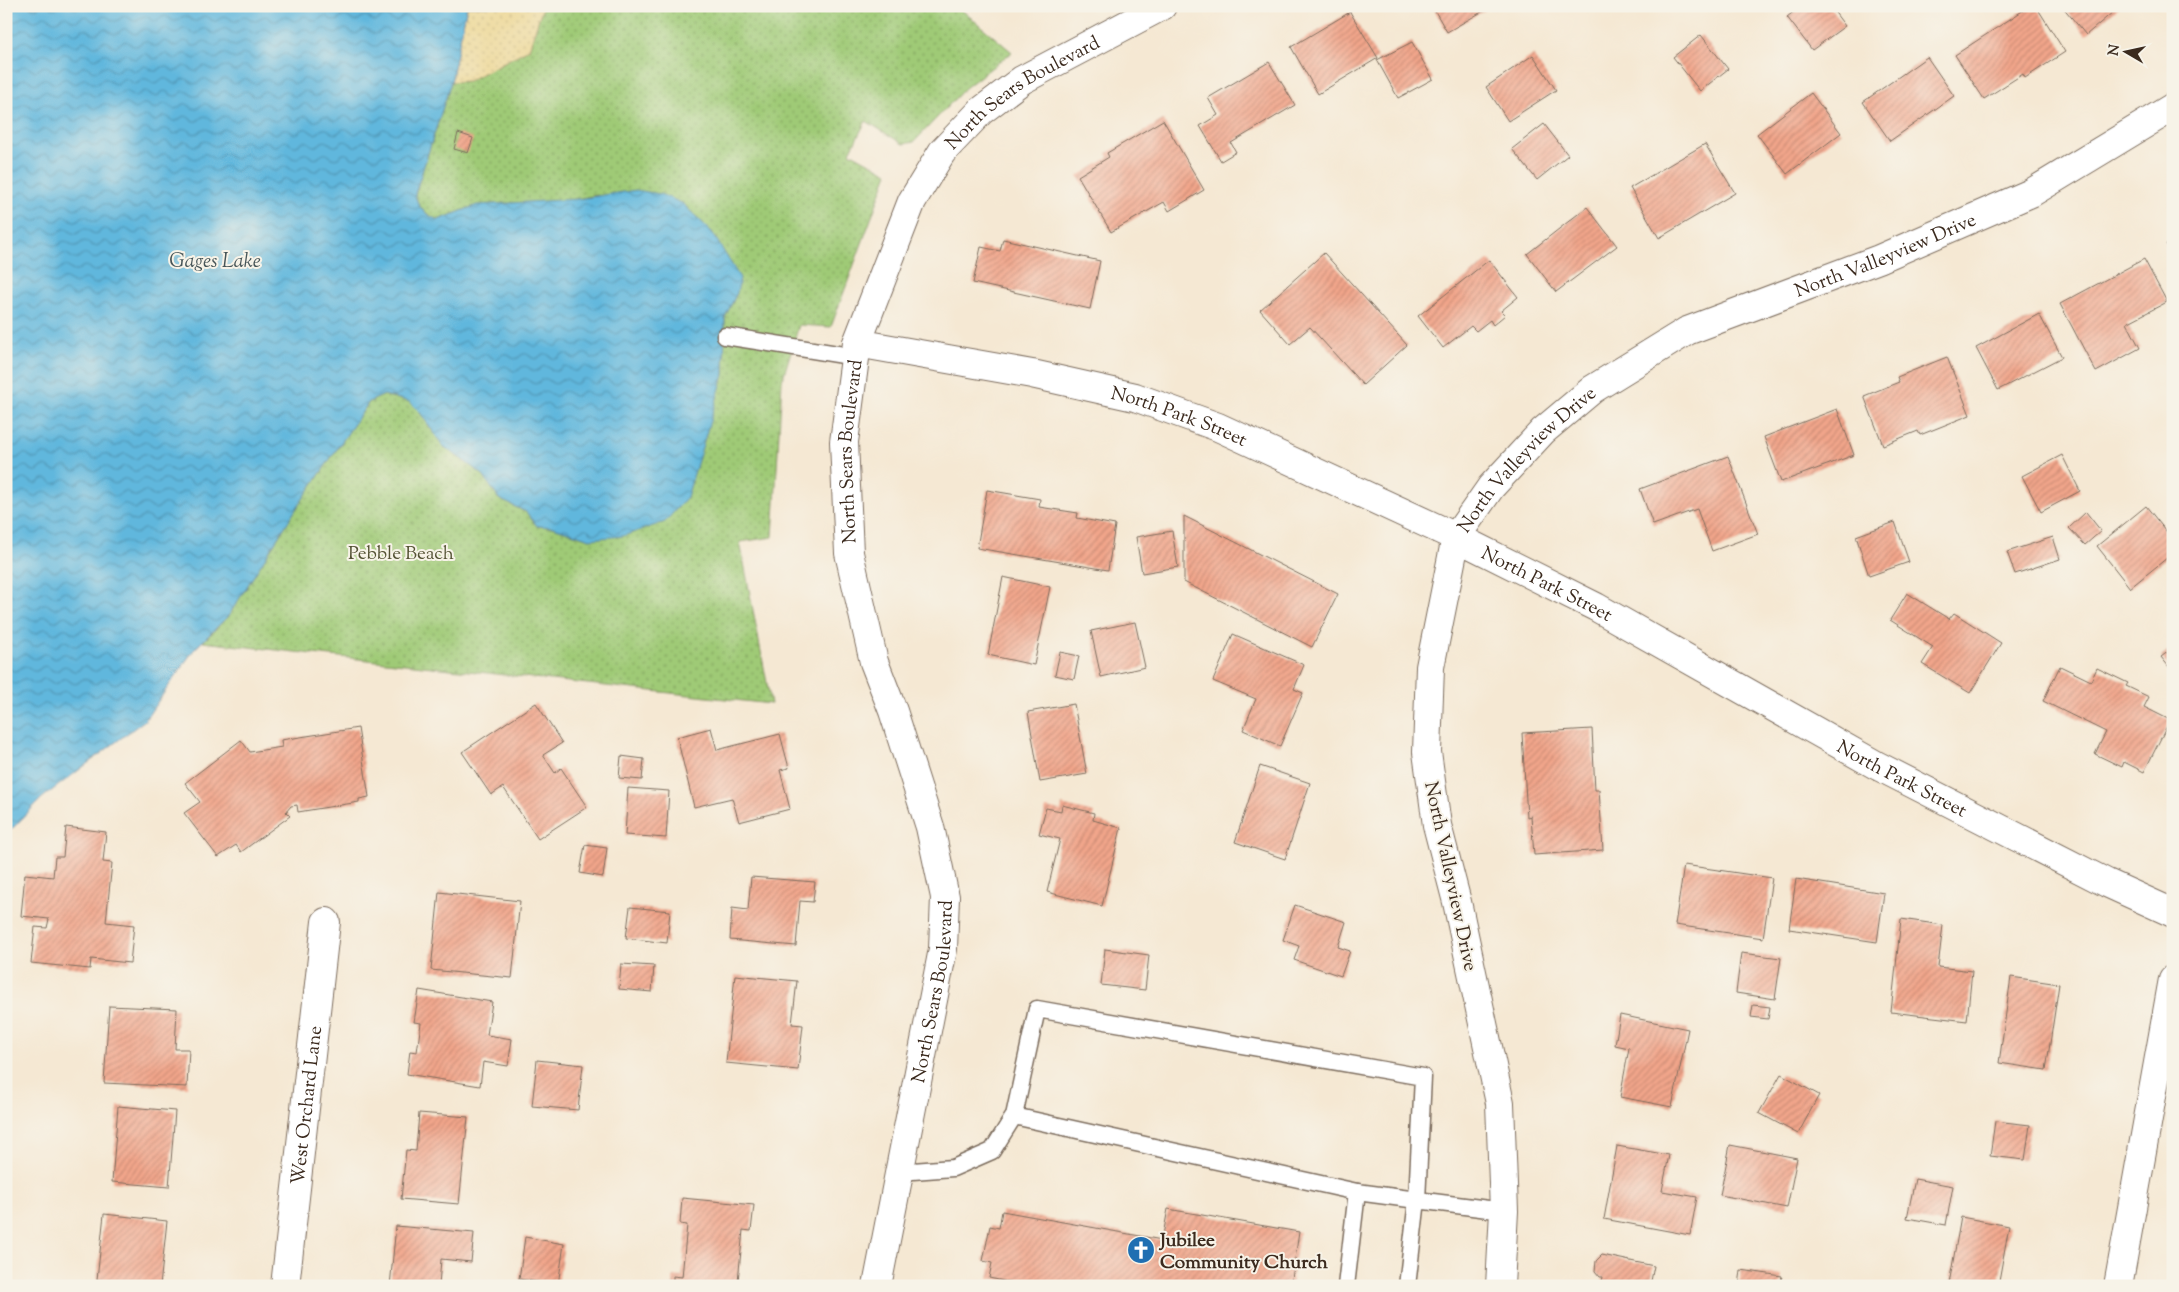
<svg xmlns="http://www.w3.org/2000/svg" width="2179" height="1292" font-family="'Sorts Mill Goudy',serif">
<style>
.green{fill:url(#green-dots);stroke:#6d7a4a}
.sand{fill:url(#sand-dots);stroke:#94825e}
.water{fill:url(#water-waves);stroke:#4e707e}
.building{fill:url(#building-hatch)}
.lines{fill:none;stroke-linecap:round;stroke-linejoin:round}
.lane-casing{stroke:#7c6c5d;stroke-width:19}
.street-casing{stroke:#7c6c5d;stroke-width:30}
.lane{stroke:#fff;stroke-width:16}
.street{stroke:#fff;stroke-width:28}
.labels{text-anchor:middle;stroke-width:4;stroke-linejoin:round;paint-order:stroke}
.street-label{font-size:19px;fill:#3b2a1e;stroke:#f7f3e8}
.park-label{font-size:19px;fill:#545234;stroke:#f7f3e8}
.poi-label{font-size:19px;font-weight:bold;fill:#3b2a1e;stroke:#f7f3e8;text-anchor:start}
.water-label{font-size:20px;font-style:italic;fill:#465457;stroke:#f7f3e8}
</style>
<defs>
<pattern id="green-dots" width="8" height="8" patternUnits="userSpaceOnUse" patternTransform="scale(1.25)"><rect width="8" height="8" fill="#9fca76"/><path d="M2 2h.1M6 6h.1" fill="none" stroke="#83a460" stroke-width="1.8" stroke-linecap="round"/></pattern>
<pattern id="sand-dots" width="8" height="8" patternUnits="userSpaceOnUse" patternTransform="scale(1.25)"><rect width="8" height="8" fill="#eeda9e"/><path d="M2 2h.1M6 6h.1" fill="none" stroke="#cdbb88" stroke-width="1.8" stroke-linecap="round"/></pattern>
<pattern id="water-waves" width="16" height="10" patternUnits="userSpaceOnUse" patternTransform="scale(1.25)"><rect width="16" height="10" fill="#60b7dd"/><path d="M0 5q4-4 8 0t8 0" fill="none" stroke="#5095b3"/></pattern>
<pattern id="building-hatch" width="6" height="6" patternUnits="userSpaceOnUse" patternTransform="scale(1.25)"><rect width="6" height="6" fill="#f2a68b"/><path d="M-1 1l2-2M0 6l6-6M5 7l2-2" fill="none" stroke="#c58771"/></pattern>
</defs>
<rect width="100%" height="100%" fill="#f7f3e8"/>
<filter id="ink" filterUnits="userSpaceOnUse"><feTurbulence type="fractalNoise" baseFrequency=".02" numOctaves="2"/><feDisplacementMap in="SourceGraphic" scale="10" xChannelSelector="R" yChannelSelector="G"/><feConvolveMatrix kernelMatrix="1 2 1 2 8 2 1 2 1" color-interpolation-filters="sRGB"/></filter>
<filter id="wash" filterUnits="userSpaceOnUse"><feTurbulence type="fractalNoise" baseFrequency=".0096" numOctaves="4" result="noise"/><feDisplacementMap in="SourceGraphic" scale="20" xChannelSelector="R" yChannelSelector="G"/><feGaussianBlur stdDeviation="1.12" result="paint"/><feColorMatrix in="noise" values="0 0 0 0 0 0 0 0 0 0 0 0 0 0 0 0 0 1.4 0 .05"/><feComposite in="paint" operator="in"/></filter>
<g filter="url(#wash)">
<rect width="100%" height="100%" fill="#f5e8d3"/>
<path class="green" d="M467,6H957L1012,52L965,88L914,142L903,144L866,121L850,152L888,173L831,327L799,325L782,381L773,537L740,542L771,704L203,642L229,615L298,506L369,402L384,395L410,402L419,411L443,446L482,474L499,499L526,512L537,526L553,527L590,539L724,375L725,317L737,293L597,195L577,199L464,210L438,220C425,214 418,208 415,194L451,82Z"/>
<polygon class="sand" points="467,6 543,6 529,49 468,81 451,82"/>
<path class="water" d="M6,6H467L451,82L415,194C418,208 425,214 438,220L477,205L577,199L636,190L660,194L682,203L712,232L740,278L737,293L725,317L724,375L687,497L665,522L623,536L590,539L553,527L537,526L526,512L499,499L482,474L443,446L419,411L410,402L384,395L369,402L298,506L229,615L193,651L145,720L42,798L6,835Z"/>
<g id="blocks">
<g class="building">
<polygon points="1432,6 1492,6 1447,32"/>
<polygon points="1801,6 1830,6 1845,26 1812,50 1787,17"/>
<polygon points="2030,6 2036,6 2065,52 2025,78 2023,74 1984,99 1955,55"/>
<polygon points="2062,6 2120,6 2086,35"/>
<polygon points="1350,12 1378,58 1318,94 1291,47"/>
<polygon points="1701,35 1728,69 1700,91 1673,57"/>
<polygon points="1412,42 1433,79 1398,98 1377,60"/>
<polygon points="1533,55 1556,90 1508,121 1486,87"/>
<polygon points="1927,57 1954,96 1890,141 1863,102"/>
<polygon points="1269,62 1295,105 1231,143 1236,152 1221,161 1200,126 1218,115 1208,98"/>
<polygon points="1811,93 1841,133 1787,174 1757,134"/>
<polygon points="1163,120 1204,190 1169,211 1164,202 1111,232 1078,176 1109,157 1107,153"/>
<polygon points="1544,124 1568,155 1537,180 1512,149"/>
<polygon points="458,133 473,138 468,153 454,149"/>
<polygon points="1705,144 1735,193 1659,238 1630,188"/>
<polygon points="1587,207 1617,246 1556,292 1527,254"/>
<polygon points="1003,239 1100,261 1090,309 973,283 981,247 1000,251"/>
<polygon points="2173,241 2173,255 2166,244"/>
<polygon points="1324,253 1407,345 1363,385 1310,327 1290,344 1260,310"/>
<polygon points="2144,259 2167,302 2127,323 2140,348 2096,372 2060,304"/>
<polygon points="1489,260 1518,297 1501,311 1505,315 1493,325 1490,320 1476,331 1471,326 1443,348 1418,316"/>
<polygon points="2039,314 2062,357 1998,390 1976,348"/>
<polygon points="1947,357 1970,415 1920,435 1918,431 1883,445 1864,396 1899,382 1897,377"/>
<polygon points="1837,409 1854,455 1781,482 1764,437"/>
<polygon points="2062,455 2080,491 2041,512 2022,476"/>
<polygon points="1728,456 1758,534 1712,551 1697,509 1653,525 1640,489"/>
<polygon points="987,490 1040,499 1039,507 1078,513 1077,518 1115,525 1108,570 977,548"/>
<polygon points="2146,506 2173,540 2173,553 2130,588 2097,546"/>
<polygon points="2086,512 2101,531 2085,545 2069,528"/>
<polygon points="1184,516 1338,594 1312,647 1184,582"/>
<polygon points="1895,522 1909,562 1869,576 1856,536"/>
<polygon points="1172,531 1178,567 1142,573 1136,537"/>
<polygon points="2053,537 2060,559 2015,574 2007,552"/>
<polygon points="1003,577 1050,587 1034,665 988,655"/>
<polygon points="1907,593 1949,619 1954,613 2001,643 1970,693 1922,664 1933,647 1890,620"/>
<polygon points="1135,622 1145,667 1101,677 1091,631"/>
<polygon points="1233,634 1304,665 1294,689 1303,693 1280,746 1243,730 1256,699 1213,681"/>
<polygon points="2173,648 2173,672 2161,657"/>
<polygon points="1060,652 1079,656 1074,679 1055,675"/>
<polygon points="2060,666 2091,681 2097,668 2128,683 2126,686 2149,697 2144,707 2170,720 2144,772 2124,762 2122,767 2095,754 2106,732 2043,701"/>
<polygon points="536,703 562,743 543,755 555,773 561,768 587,807 538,839 503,787 491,795 462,752"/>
<polygon points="1074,704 1087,774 1040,782 1028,712"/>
<polygon points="358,728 369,797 359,799 359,802 298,812 297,805 291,806 286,812 290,816 241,852 236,845 218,857 184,813 200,802 185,783 241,740 250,752 282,747 281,740"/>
<polygon points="711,728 717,750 780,734 789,768 780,770 790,809 739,822 732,798 694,807 677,737"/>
<polygon points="1592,729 1595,790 1599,790 1603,850 1534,855 1531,816 1527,817 1522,733"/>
<polygon points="621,756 644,759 642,780 619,778"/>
<polygon points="1260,766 1310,783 1285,859 1235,842"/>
<polygon points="628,788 669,791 666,838 625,835"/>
<polygon points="1062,805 1094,813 1093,820 1121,828 1102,906 1047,892 1060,839 1039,834 1046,808 1061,811"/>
<polygon points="66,827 106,832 103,862 112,863 106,922 134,925 130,963 91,959 90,969 31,963 35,927 47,928 49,919 21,916 25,874 53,877 55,857 63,857"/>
<polygon points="585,845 607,848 603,877 580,873"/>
<polygon points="1684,865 1772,878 1763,938 1675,925"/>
<polygon points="751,877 815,882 813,902 800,901 796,946 730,940 732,908 748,910"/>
<polygon points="1796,879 1884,893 1877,942 1789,929"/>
<polygon points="439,892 520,901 512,978 431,970"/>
<polygon points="1295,905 1346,922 1338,947 1350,951 1341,976 1294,960 1299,946 1283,940"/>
<polygon points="630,907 670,911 667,943 626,938"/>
<polygon points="1901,919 1943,925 1938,967 1972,971 1967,1021 1891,1012"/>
<polygon points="1105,949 1149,955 1145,990 1101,985"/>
<polygon points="1741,953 1781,958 1775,999 1736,993"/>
<polygon points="621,964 654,966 652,992 619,989"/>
<polygon points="735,975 797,981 792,1024 803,1025 798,1070 726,1063"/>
<polygon points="2011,977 2059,984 2046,1070 1999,1063"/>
<polygon points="419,990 492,1002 487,1035 512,1039 508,1066 483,1062 480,1086 407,1074 410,1051 417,1052 421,1023 414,1022"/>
<polygon points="1753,1005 1770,1007 1768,1019 1751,1017"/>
<polygon points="109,1006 177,1009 175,1049 189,1049 187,1087 104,1083"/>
<polygon points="1620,1015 1688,1029 1672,1107 1620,1097 1629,1048 1615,1045"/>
<polygon points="537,1060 583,1065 578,1110 532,1106"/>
<polygon points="1781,1074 1819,1095 1798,1134 1759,1113"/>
<polygon points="118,1106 175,1111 169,1187 112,1182"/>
<polygon points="419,1113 468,1117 459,1204 401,1199 406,1150 416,1151"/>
<polygon points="1995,1121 2030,1125 2025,1160 1990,1156"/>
<polygon points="1730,1145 1797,1158 1787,1208 1720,1195"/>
<polygon points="1617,1146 1669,1155 1662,1191 1697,1197 1690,1235 1604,1219"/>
<polygon points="1915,1179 1953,1186 1946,1225 1907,1218"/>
<polygon points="682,1198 754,1205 751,1231 743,1230 738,1281 745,1281 745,1286 673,1286 673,1276 682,1277 687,1225 680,1224"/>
<polygon points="1168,1209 1299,1232 1291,1286 1028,1286 989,1278 992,1263 983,1261 990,1226 999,1228 1002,1211 1162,1240"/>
<polygon points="104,1214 167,1221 160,1286 97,1280"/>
<polygon points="1961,1217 2009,1226 1998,1286 1949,1284"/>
<polygon points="396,1226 474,1233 471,1262 441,1259 439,1286 390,1286"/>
<polygon points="525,1237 564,1244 558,1285 519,1279"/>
<polygon points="1602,1255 1654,1266 1650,1286 1601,1286 1603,1277 1600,1277 1595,1271 1596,1261"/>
<polygon points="1741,1270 1782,1276 1780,1286 1739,1286"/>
</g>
</g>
</g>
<g filter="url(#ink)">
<use href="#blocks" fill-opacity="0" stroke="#7c6c5d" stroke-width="1"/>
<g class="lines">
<g class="lane-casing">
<g id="lane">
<polyline points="725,336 856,357"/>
<polyline points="899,1172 953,1168 992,1151 1014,1116 1037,1009 1423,1077 1417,1200 1357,1192 1014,1116"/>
<polyline points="1346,1286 1357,1192"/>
<polyline points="1407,1286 1417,1200 1504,1211"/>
</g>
</g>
<g class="street-casing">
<g id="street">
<path id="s1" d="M857,343L1032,374L1135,397L1218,427L1456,537L1596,607L1876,765L2107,883L2173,913"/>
<path id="s2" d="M285,1286L326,922"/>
<path id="s3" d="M877,1286L943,949L945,897L930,827L893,711L874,662L849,553L844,442L857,343L912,201L942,152L981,111L1022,80L1162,6"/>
<path id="s4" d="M1500,1286L1504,1211L1500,1103L1457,902L1437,825L1427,752L1430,667L1456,537L1491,487L1543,431L1593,389L1687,331L1879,259L2031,193L2173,107"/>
<polyline points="2118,1286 2173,979"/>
</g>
</g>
<use href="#lane" class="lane"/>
<use href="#street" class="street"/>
</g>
</g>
<defs>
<g id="church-disc" transform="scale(1.4375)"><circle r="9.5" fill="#1f6fb2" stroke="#f7f3e8"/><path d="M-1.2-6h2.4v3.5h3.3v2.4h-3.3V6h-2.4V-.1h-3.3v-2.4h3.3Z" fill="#fff"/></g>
</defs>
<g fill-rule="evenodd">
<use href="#church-disc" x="1141" y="1250"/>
</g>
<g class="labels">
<g class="street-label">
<text dy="7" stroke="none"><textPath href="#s3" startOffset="1275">North Sears Boulevard</textPath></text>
<text dy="7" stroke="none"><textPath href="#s4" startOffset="1285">North Valleyview Drive</textPath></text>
<text dy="7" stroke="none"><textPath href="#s1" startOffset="331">North Park Street</textPath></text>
<text dy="7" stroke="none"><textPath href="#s3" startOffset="855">North Sears Boulevard</textPath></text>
<text dy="7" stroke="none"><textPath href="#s4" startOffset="865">North Valleyview Drive</textPath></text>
<text dy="7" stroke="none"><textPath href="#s1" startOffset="736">North Park Street</textPath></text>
<text dy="7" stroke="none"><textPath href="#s1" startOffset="1141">North Park Street</textPath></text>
<text transform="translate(1452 876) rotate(78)" y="7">North Valleyview Drive</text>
<text dy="7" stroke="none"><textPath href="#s3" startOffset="300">North Sears Boulevard</textPath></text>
<text dy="7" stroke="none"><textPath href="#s2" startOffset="182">West Orchard Lane</textPath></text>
</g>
<g class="park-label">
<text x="401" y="559">Pebble Beach</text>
</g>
<g class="poi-label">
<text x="1160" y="1246">Jubilee<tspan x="1160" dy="22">Community Church</tspan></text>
</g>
<g class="water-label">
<text x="215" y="267">Gages Lake</text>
</g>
</g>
<rect width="2179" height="1292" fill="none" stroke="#f7f3e8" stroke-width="25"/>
<g transform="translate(2126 52) rotate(279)" stroke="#f7f3e8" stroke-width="4" paint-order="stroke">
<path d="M0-4L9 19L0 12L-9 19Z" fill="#3b2a1e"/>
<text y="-8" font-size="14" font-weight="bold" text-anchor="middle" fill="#3b2a1e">N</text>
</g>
</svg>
